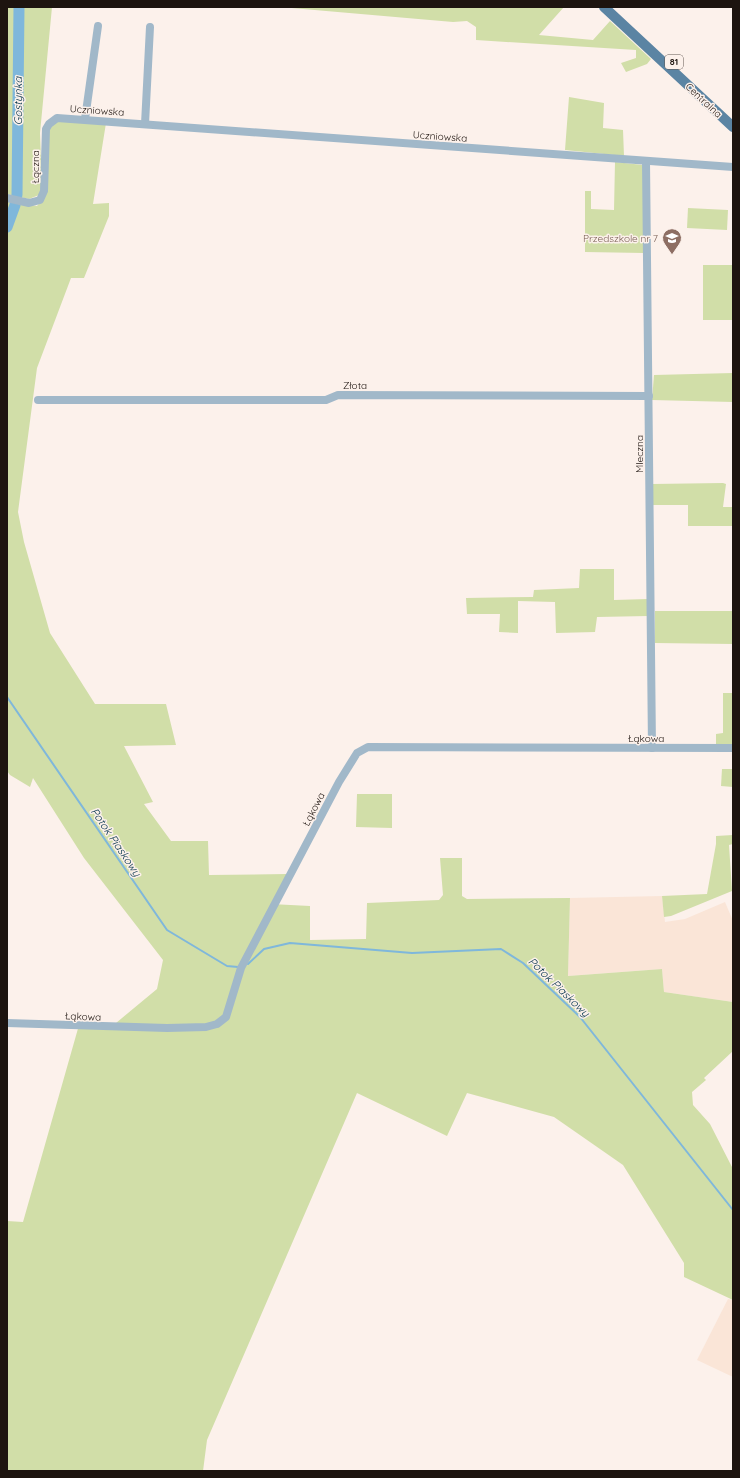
<svg xmlns="http://www.w3.org/2000/svg" width="740" height="1478" font-family="Quicksand,sans-serif">
<style>
.industrial{fill:#fae5d7}
.green{fill:#d1dea8}
.lines{fill:none;stroke-linecap:round;stroke-linejoin:round}
.stream{stroke:#7fb7db;stroke-width:2}
.river{stroke:#7fb7db;stroke-width:11}
.minor{stroke:#a1b8c9;stroke-width:8}
.major{stroke:#5b84a3;stroke-width:10}
.labels{text-anchor:middle;stroke-width:3;stroke-linejoin:round;paint-order:stroke}
.shield{fill:#fcf1eb;stroke:#605651;stroke-width:1}
.shield-label{font-size:9px;font-weight:bold;fill:#1d140f}
.street-label{font-size:10px;fill:#1d140f;stroke:#fcf1eb}
.education-label{font-size:10px;fill:#785e54;stroke:#fcf1eb;text-anchor:end}
.water-label{font-size:11px;font-style:italic;fill:#01324a;stroke:#fcf1eb}
</style>
<rect width="100%" height="100%" fill="#fcf1eb"/>
<g class="industrial">
<polygon points="662,896 665,922 685,919 725,902 733,921 733,1002 664,992 662,969 568,976 570,898"/>
<polygon points="728,1299 733,1300 733,1377 697,1360"/>
</g>
<g class="green">
<polygon points="7,7 52,7 40,133 42,185 39,195 29,199 7,194"/>
<polygon points="280,7 564,7 539,35 593,40 610,21 651,59 647,64 626,72 621,63 636,58 636,50 476,40 476,27 467,21 453,22"/>
<polygon points="569,97 604,103 603,128 623,130 624,156 565,150"/>
<polygon points="60,120 106,123 93,204 109,203 109,216 84,278 71,278 37,368 18,512 24,542 50,633 95,704 166,704 176,745 124,746 153,802 144,804 171,841 208,841 209,875 287,874 271,904 310,906 310,940 366,939 367,903 439,900 443,895 440,858 462,858 462,896 467,899 570,898 568,976 662,969 664,992 733,1002 733,1051 704,1078 706,1080 692,1092 693,1105 710,1124 733,1169 733,1300 684,1277 684,1263 623,1165 554,1117 467,1093 447,1136 357,1093 207,1440 203,1471 7,1471 7,1221 23,1222 79,1025 116,1023 157,989 163,960 84,858 33,778 30,787 10,775 7,771 7,201 37,206 45,196 47,134 52,124"/>
<polygon points="615,162 643,165 644,253 585,252 585,191 591,191 591,209 614,210"/>
<polygon points="688,208 728,210 727,230 687,228"/>
<rect x="703" y="265" width="30" height="55"/>
<polygon points="733,373 733,402 652,400 654,375"/>
<polygon points="723,483 726,484 723,507 733,507 733,526 688,526 688,505 652,505 652,484"/>
<polygon points="580,569 614,569 614,600 648,599 648,616 597,617 595,632 556,633 555,602 518,601 518,633 499,632 500,614 467,614 466,598 533,597 534,590 579,588"/>
<polygon points="655,611 733,611 733,644 655,643"/>
<polygon points="723,693 733,693 733,744 716,744 716,734 723,733"/>
<polygon points="722,769 733,769 733,787 721,786"/>
<polygon points="357,794 392,794 392,828 356,827"/>
<polygon points="733,835 733,844 729,845 732,891 671,916 664,917 662,896 707,894 716,844 716,836"/>
</g>
<g class="lines">
<g class="stream">
<polyline points="7,222 9,223"/>
<polyline points="7,697 167,930 227,966 238,967"/>
<polyline points="248,964 264,949 290,943 412,953 501,949 523,963 580,1017 733,1210"/>
</g>
<g class="river">
<polyline points="17,195 19,7"/>
<polyline points="7,227 15,205"/>
</g>
<g class="minor">
<polyline points="85,119 98,26"/>
<polyline points="145,124 150,27"/>
<polyline points="646,161 652,748"/>
<polyline points="7,198 29,203 40,200 44,191 46,129 49,124 57,118 733,167"/>
<polyline points="38,400 326,400 338,395 649,396"/>
<polyline points="7,1023 167,1028 206,1027 217,1024 226,1017 241,968 339,782 357,753 368,747 733,748"/>
</g>
<polyline class="major" points="604,7 733,127"/>
</g>
<defs>
<g id="school-pin" transform="scale(1)"><path d="M0 17L-7.5 6A9.5 9.5 0 1 1 7.5 6Z" fill="#8d6e63" stroke="#fcf1eb"/><path d="M0-5L7-2L0 1L-7-2ZM-4 1L0 2.5L4 1V4Q0 6-4 4Z" fill="#fff"/></g>
</defs>
<g fill-rule="evenodd">
<use href="#school-pin" x="672" y="238"/>
</g>
<g class="labels">
<rect class="shield" x="665" y="55" width="18" height="14" rx="3"/>
<g class="shield-label">
<text x="674" y="65">81</text>
</g>
<g class="street-label">
<text transform="translate(704 100) rotate(43)" y="4">Centralna</text>
<text transform="translate(97 110) rotate(4)" y="4">Uczniowska</text>
<text transform="translate(440 136) rotate(4)" y="4">Uczniowska</text>
<text transform="translate(35 167) rotate(-90)" y="4">Łączna</text>
<text x="355" y="389">Złota</text>
<text transform="translate(639 454) rotate(-90)" y="4">Mleczna</text>
<text x="646" y="742">Łąkowa</text>
<text transform="translate(313 809) rotate(-63)" y="4">Łąkowa</text>
<text transform="translate(83 1016) rotate(2)" y="4">Łąkowa</text>
</g>
<g class="education-label">
<text x="658" y="242">Przedszkole nr 7</text>
</g>
<g class="water-label">
<text transform="translate(18 101) rotate(-90)" y="4">Gostynka</text>
<text transform="translate(116 842) rotate(56)" y="4">Potok Piaskowy</text>
<text transform="translate(559 987) rotate(44)" y="4">Potok Piaskowy</text>
</g>
</g>
<rect width="740" height="1478" fill="none" stroke="#1d140f" stroke-width="16"/>
</svg>
